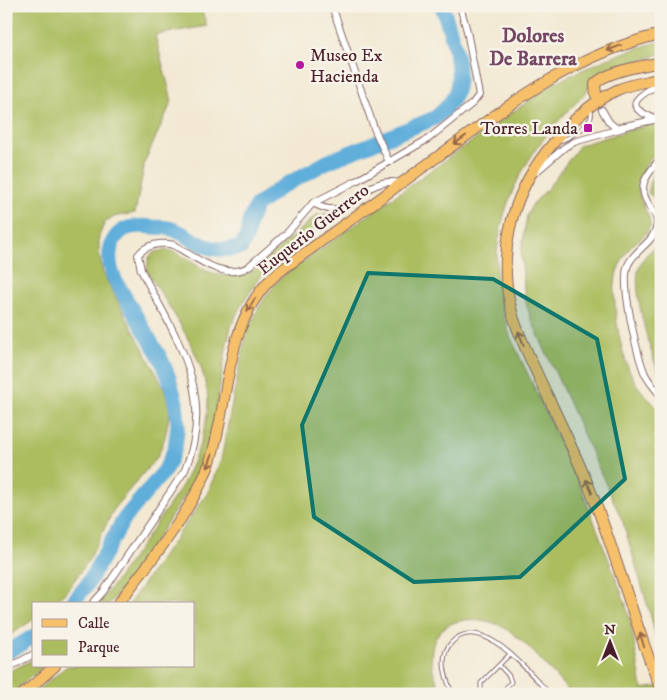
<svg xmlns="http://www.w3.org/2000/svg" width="667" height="700" font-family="'IM FELL DW Pica',serif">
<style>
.green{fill:#acbd60;stroke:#7b6e46}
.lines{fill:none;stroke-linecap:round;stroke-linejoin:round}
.river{stroke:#60aeda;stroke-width:15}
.lane-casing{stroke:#856666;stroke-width:5}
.street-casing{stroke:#856666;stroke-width:8}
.primary-casing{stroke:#856666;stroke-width:12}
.lane{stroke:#fff;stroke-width:3}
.street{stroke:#fff;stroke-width:6}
.primary{stroke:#f6c06b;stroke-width:10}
.oneway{stroke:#976748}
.marked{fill:#0f766e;fill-opacity:0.2;stroke:#0f766e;stroke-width:4;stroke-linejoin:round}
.poi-dot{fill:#b5179e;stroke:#f7f3e8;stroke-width:2}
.labels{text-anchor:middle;stroke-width:5;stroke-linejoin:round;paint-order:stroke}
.poi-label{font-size:18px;fill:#4a1f2b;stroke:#f7f3e8;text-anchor:start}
.street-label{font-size:18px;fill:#4a1f2b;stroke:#f7f3e8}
.quarter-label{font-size:20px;font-weight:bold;fill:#744765;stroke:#f7f3e8}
</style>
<rect width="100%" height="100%" fill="#f7f3e8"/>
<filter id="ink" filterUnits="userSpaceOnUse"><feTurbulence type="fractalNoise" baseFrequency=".02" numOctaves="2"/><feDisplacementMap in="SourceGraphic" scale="10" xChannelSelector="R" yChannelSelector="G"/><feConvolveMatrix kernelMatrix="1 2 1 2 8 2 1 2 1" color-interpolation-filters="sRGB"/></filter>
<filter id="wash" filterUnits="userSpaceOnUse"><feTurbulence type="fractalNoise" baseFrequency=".0096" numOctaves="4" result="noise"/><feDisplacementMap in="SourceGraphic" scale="20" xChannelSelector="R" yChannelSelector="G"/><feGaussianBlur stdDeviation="1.12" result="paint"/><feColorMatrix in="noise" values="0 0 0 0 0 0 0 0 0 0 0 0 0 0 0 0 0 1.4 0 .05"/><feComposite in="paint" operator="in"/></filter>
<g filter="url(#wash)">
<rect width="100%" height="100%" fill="#f3e9d3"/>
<g class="green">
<polygon points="6,6 227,6 202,11 207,26 155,35 172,101 145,161 135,213 113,217 105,222 99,236 99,251 103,273 165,390 170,412 165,437 158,456 115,507 89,560 65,593 52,604 34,604 34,619 6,638"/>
<path d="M661,41V54L602,72C589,79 591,89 581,98C528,147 489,213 498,288C500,305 505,320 510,336L582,490L625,602L631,624L642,689L661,686V694H571C553,674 525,639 503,627C479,614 436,616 432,650C429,665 436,680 442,694H33L67,666H194V604H129L207,494L221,460L245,338C254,314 265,294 283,276L552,84C590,66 620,52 661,41Z"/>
<path d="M654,123L661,124V149C643,165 632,181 643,205C645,210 650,217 650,223C651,234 635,241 629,249C627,252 625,255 623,259C620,264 617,270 616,276C611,301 620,354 632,376C639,391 650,400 661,411V658L651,617L623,522L531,319L525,299L521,254L527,215L532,205L547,189L580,145Z"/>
<path d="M661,165V202L649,194C648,182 652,175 661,165Z"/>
<path d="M337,213L261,276L239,309L231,327L227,343L212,434L194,482L153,544L124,586L109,604H98C119,578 137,552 156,524C166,509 179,493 187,476C199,450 213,414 206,385C198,347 167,304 147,271C148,262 147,255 156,252C178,244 193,268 213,273C227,277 241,277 254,270L317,215Z"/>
<path d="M661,242V378C651,356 630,286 640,265C644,255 653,249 661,242Z"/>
<polygon points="34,659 34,666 44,666 11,694 6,694 6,673"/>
</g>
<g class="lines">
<g class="river">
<path d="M71,604L87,585L124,519L165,470L175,448L178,424L176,402L169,378L161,359L115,280C108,264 106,242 122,231C130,225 144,226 153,227C159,227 166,227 172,229C185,233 194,242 206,246C218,251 229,249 241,248L247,236L249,222L256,206L280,188L327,162L435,118C443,111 451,104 455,94C465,69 450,31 442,6"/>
<polyline points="6,653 34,636"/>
</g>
</g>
</g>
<g filter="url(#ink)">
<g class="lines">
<g class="lane-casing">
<g id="lane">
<path d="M560,141C569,138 588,127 591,117C592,114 591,111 591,109"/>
<polyline points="499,665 509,676 511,682 501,694"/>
<path d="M452,694C446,678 438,657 451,643C481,610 530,674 550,694"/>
<polyline points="481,694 481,683 510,654"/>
</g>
</g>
<g class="street-casing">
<g id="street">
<polyline points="332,6 374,128 389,162"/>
<path d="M661,83C632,99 622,108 661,120"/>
<polyline points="602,110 609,122 616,128 658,119"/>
<path d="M661,158C646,176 635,186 651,208C655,213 658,218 657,225C655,242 634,250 628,265C620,283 637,355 645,374C649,382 655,389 661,396"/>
<polyline points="536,172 565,147 574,142 623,128"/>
<path d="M313,203C348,223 353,190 382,183C388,181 395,182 401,183"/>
<path d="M92,604L103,592L185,470C217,392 175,337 141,270L138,255C146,244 162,242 174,245C195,257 224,281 248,267L287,233L313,203L356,181L428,139L473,103L479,95L467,31L460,6"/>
<polyline points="6,669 34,654"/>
</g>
</g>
<g class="primary-casing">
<g id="primary">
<path d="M596,95L595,84C606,71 644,66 661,62"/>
<path d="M118,604C151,560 189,516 209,465C214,451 217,435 220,421C229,373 233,321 267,283C273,277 280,271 287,266C338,229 389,192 440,155C510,104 575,54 661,34"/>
<path d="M659,685C634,622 617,556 591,492C576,455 558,418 541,382C531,360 520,339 513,316C496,258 510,198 546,152C566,127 588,103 617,90C630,84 647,82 661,78"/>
<polyline points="23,694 55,666"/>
</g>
</g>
<use href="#lane" class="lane"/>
<use href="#street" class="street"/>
<use href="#primary" class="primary"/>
</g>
<defs><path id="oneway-shaft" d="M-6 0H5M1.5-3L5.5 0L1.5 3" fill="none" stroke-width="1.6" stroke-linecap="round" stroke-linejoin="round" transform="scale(1.25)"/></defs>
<g class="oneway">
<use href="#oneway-shaft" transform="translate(614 48) rotate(159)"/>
<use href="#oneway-shaft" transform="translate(460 140) rotate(144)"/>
<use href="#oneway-shaft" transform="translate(251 305) rotate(121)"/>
<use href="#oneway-shaft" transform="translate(521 338) rotate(-111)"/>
<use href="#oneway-shaft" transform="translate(210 461) rotate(108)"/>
<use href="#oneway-shaft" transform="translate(589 486) rotate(-114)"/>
<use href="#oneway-shaft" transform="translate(642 640) rotate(-107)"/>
</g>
</g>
<path class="marked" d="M368,273L493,279L597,339L625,479L520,577L414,582L314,517L302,425Z"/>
<g class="poi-dot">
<circle cx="300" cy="65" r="5"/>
<rect x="583" y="123" width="10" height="10" rx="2.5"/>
</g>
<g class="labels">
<g class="poi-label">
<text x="310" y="61">Museo Ex<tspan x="310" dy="21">Hacienda</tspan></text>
<text x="578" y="134" text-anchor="end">Torres Landa</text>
</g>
<g class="street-label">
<text transform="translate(313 229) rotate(-38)" y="6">Euquerio Guerrero</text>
</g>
<g class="quarter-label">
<text x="533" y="42">Dolores<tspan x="533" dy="23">De Barrera</tspan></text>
</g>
</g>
<rect width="667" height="700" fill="none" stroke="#f7f3e8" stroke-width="25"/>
<rect x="32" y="602" width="162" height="65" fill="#f7f3e8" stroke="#b29e9c"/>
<rect x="42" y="619" width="25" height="8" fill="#f6c06b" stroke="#b29e9c"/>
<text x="78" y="628" font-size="15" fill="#4a1f2b">Calle</text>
<rect x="42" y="640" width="25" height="15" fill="#acbd60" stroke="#b29e9c"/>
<text x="78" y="652" font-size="15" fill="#4a1f2b">Parque</text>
<g transform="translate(610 642)" stroke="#f7f3e8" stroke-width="4" paint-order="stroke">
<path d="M0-4L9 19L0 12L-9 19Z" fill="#4a1f2b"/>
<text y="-8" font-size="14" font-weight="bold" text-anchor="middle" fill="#4a1f2b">N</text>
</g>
</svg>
